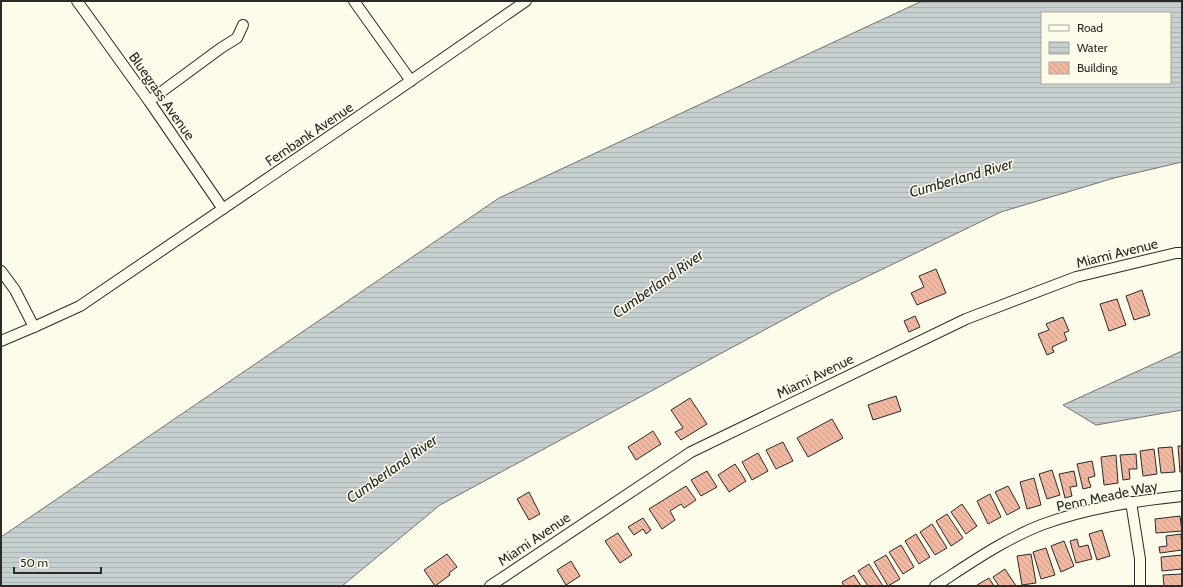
<svg xmlns="http://www.w3.org/2000/svg" width="1183" height="587" font-family="Cabin,sans-serif">
<style>
.water{fill:url(#water-rules);stroke:#74746e;fill-rule:evenodd}
.building{fill:url(#building-back-hatch);stroke:#2b2b2b}
.lines{fill:none;stroke-linecap:round;stroke-linejoin:round}
.minor-casing{stroke:#2b2b2b;stroke-width:12}
.minor{stroke:#fdfbea;stroke-width:10}
.labels{text-anchor:middle;stroke-width:3;stroke-linejoin:round;paint-order:stroke}
.street-label{font-size:14px;fill:#2b2b2b;stroke:#fdfbea}
.water-label{font-size:15px;font-style:italic;fill:#2b2b2b;stroke:#fdfbea}
</style>
<defs>
<pattern id="water-rules" width="6" height="5" patternUnits="userSpaceOnUse"><rect width="6" height="5" fill="#c7d0d0"/><path d="M0 2.5h6" fill="none" stroke="#abb3b3"/></pattern>
<pattern id="building-back-hatch" width="6" height="6" patternUnits="userSpaceOnUse"><rect width="6" height="6" fill="#f2b8a0"/><path d="M-1 5l2 2M0 0l6 6M5-1l2 2" fill="none" stroke="#d09e8a"/></pattern>
</defs>
<rect width="100%" height="100%" fill="#fdfbea"/>
<g class="water">
<path d="M922,1H1182V162L1114,178L1001,212L833,293L440,505L342,586H1V537L499,198ZM1042,13H1170V83H1042Z"/>
<polygon points="1182,351 1182,410 1096,425 1063,405"/>
</g>
<g class="building">
<polygon points="936,269 946,293 917,305 911,293 924,287 919,276"/>
<polygon points="1142,290 1150,315 1134,320 1126,296"/>
<polygon points="1117,299 1126,325 1109,331 1100,304"/>
<polygon points="915,316 920,327 909,332 904,321"/>
<polygon points="1063,317 1069,331 1064,333 1067,340 1052,347 1054,352 1047,355 1038,334 1049,330 1046,324"/>
<polygon points="896,396 901,411 873,420 868,405"/>
<polygon points="690,398 707,424 681,440 675,432 683,428 671,410"/>
<polygon points="832,419 843,438 808,457 797,438"/>
<polygon points="653,431 661,444 636,460 628,447"/>
<polygon points="783,442 793,461 776,469 766,450"/>
<polygon points="1178,446 1182,446 1182,472 1180,472"/>
<polygon points="1172,447 1175,472 1161,473 1158,448"/>
<polygon points="1154,449 1157,474 1143,476 1140,451"/>
<polygon points="758,453 768,471 752,480 742,462"/>
<polygon points="1136,454 1137,469 1129,469 1130,479 1123,480 1120,455"/>
<polygon points="1116,455 1118,483 1104,485 1101,457"/>
<polygon points="1092,461 1095,476 1088,478 1091,487 1083,489 1077,464"/>
<polygon points="735,464 746,481 729,492 718,475"/>
<polygon points="1052,470 1060,495 1047,499 1039,474"/>
<polygon points="707,471 717,487 701,496 691,480"/>
<polygon points="1074,471 1077,486 1070,487 1072,496 1065,498 1059,474"/>
<polygon points="1034,478 1041,505 1027,509 1020,482"/>
<polygon points="686,486 696,500 684,508 681,504 670,511 675,520 662,529 649,509"/>
<polygon points="1008,486 1020,508 1007,515 995,492"/>
<polygon points="529,492 540,514 529,520 517,499"/>
<polygon points="990,494 1001,517 988,524 977,501"/>
<polygon points="962,504 977,526 966,534 951,512"/>
<polygon points="947,514 963,538 951,546 936,521"/>
<polygon points="1180,516 1182,531 1156,533 1155,519"/>
<polygon points="643,518 651,530 646,534 643,529 634,535 628,527"/>
<polygon points="932,524 947,548 935,555 920,532"/>
<polygon points="1102,530 1110,556 1097,560 1089,534"/>
<polygon points="618,533 632,555 620,563 605,541"/>
<polygon points="916,534 930,557 919,564 905,541"/>
<polygon points="1181,534 1182,550 1160,553 1159,547 1167,546 1166,536"/>
<polygon points="1077,539 1079,547 1088,545 1092,559 1076,563 1070,541"/>
<polygon points="1064,541 1074,566 1061,572 1051,546"/>
<polygon points="901,545 914,567 903,574 889,552"/>
<polygon points="1046,548 1055,575 1041,579 1033,552"/>
<polygon points="447,554 457,567 449,573 450,575 435,586 424,570"/>
<polygon points="1031,554 1036,583 1022,585 1017,556"/>
<polygon points="886,555 900,579 888,586 874,562"/>
<polygon points="1182,555 1182,569 1162,571 1161,557"/>
<polygon points="571,561 580,576 566,585 557,570"/>
<polygon points="869,564 883,586 868,586 858,571"/>
<polygon points="1005,569 1016,586 999,586 993,577"/>
<polygon points="1182,574 1182,586 1164,586 1163,575"/>
<polygon points="854,575 861,586 844,586 842,582"/>
<polygon points="989,578 994,586 977,586 977,585"/>
</g>
<g class="lines">
<g class="minor-casing">
<g id="minor">
<polyline points="77,1 149,101 223,209"/>
<polyline points="354,1 411,81"/>
<polyline points="149,101 221,48 237,38 243,25"/>
<polyline points="1,271 15,290 34,327"/>
<polyline points="1,341 34,327 80,306 396,91 526,1"/>
<polyline points="1131,502 1140,559 1140,586"/>
<polyline points="490,586 691,452 966,319 1076,277 1176,253 1182,253"/>
<path d="M935,586C969,564 1003,540 1041,525C1086,508 1135,501 1182,496"/>
</g>
</g>
<use href="#minor" class="minor"/>
</g>
<g class="labels">
<g class="street-label">
<text transform="translate(162 96) rotate(55)" y="5">Bluegrass Avenue</text>
<text transform="translate(309 134) rotate(-34)" y="5">Fernbank Avenue</text>
<text transform="translate(1117 253) rotate(-14)" y="5">Miami Avenue</text>
<text transform="translate(815 376) rotate(-26)" y="5">Miami Avenue</text>
<text transform="translate(1107 496) rotate(-12)" y="5">Penn Meade Way</text>
<text transform="translate(534 539) rotate(-34)" y="5">Miami Avenue</text>
</g>
<g class="water-label">
<text transform="translate(961 178) rotate(-16)" y="5">Cumberland River</text>
<text transform="translate(658 284) rotate(-35)" y="5">Cumberland River</text>
<text transform="translate(392 469) rotate(-35)" y="5">Cumberland River</text>
</g>
</g>
<rect width="1183" height="587" fill="none" stroke="#2b2b2b" stroke-width="4"/>
<rect x="1041" y="12" width="130" height="72" fill="#fdfbea" stroke="#a9a89e"/>
<rect x="1049" y="25" width="20" height="6" fill="#fdfbea" stroke="#a9a89e"/>
<text x="1077" y="32" font-size="12" fill="#2b2b2b">Road</text>
<rect x="1049" y="42" width="20" height="12" fill="url(#water-rules)" stroke="#a9a89e"/>
<text x="1077" y="52" font-size="12" fill="#2b2b2b">Water</text>
<rect x="1049" y="62" width="20" height="12" fill="url(#building-back-hatch)" stroke="#a9a89e"/>
<text x="1077" y="72" font-size="12" fill="#2b2b2b">Building</text>
<path d="M14 567v6h87v-6" fill="none" stroke="#2b2b2b" stroke-width="2"/>
<text x="20" y="567" font-size="12" fill="#2b2b2b" stroke="#fdfbea" stroke-width="3" paint-order="stroke">50 m</text>
</svg>
